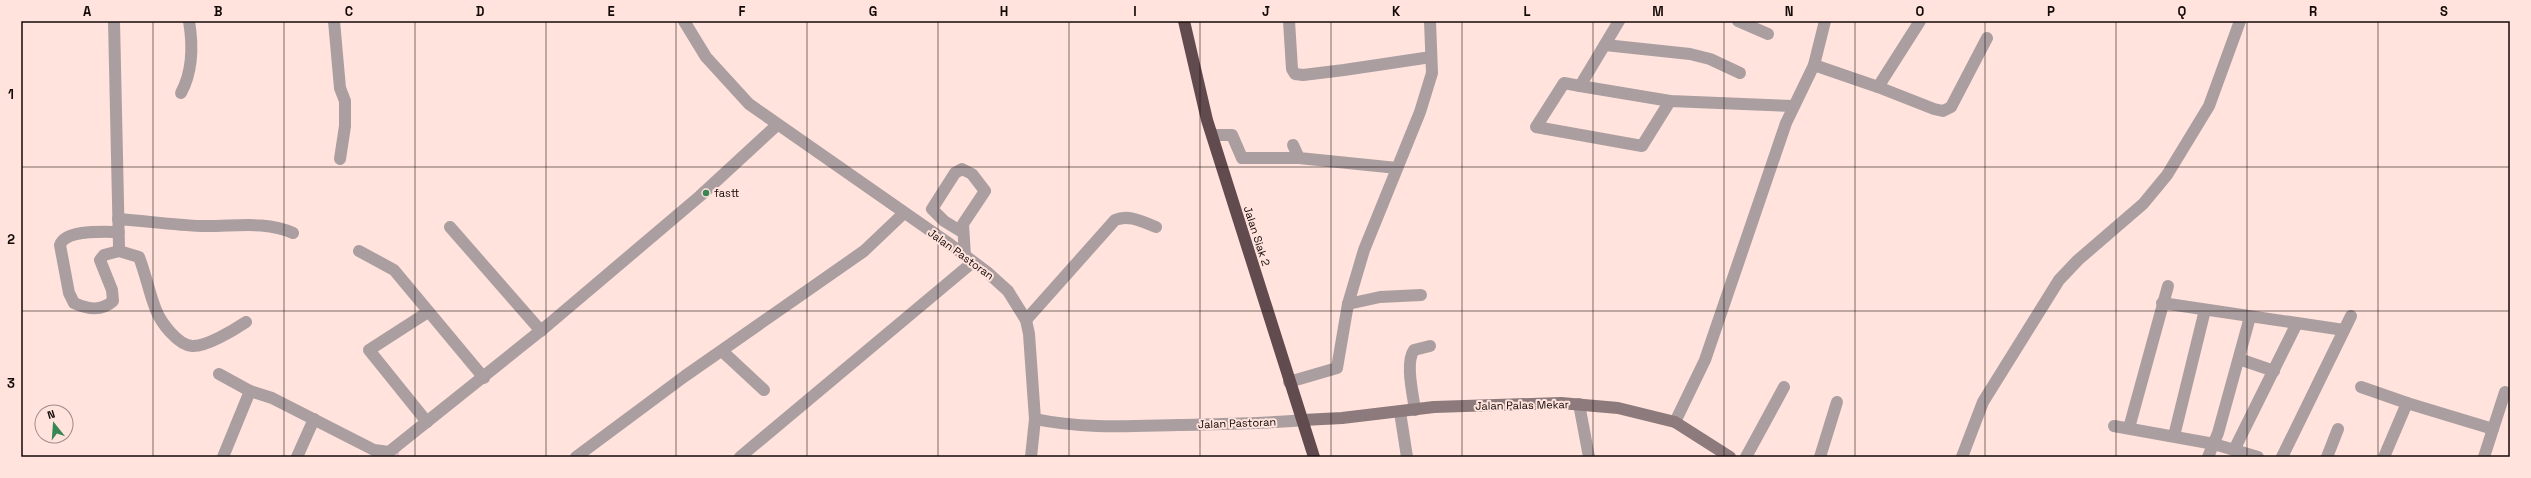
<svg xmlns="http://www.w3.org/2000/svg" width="2531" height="478" font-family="'Space Grotesk',sans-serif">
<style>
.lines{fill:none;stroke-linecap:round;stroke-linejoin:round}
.stream{stroke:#e8bed3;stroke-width:3}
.street{stroke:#ab9ea0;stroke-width:12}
.secondary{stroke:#8c7a7c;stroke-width:12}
.highway{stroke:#624b4e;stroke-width:12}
.grid{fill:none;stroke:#130a08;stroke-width:1;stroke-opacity:0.55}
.poi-dot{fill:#398655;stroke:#ffe3dc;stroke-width:1.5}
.labels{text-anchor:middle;stroke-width:4;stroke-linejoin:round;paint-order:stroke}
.poi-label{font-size:11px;fill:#130a08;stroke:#ffe3dc;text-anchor:start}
.street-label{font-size:11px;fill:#130a08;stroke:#ffe3dc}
.neatline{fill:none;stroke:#130a08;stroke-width:1.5}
.grid-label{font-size:13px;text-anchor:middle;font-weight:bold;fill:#130a08}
</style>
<rect width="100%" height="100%" fill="#ffe3dc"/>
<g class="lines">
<polyline class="stream" points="397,457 398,450"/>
<g class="street">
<path d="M114,21L119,247V251L104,255L100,260L112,290L113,301C101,312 87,309 74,303L69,293L60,245C66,229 104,232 119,232"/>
<polyline points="334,21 340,88 345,101 345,126 340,159"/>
<path d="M684,21L706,57L749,104L951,245L987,272L1008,291L1026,320L1029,334L1035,419C1083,429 1130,426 1178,425C1220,424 1261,424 1303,420"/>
<polyline points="1289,21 1292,69 1295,74 1303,75 1344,70 1431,57"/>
<polyline points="1619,21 1580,86 1670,101 1793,106"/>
<polyline points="1738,21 1768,34"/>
<polyline points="1605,45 1690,54 1710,59 1740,73"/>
<polyline points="1814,65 1878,87 1934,109 1943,111 1951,107 1987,38"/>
<polyline points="1580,86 1564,83 1536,127 1642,146 1670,101"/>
<polyline points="1878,87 1920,21"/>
<path d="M181,93C193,71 193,45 189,21"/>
<polyline points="1212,135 1232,135 1242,158 1299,158"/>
<polyline points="1293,145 1299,158 1397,168"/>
<path d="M118,219C146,221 174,225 201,226C231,227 265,220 293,233"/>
<polyline points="450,227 541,331"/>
<polyline points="962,232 944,221 932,209 955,173 962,169 972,174 985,191 963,224 965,256"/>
<path d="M119,251L139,257C146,275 149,293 156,310C161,323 178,345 192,346C206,347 234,330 246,322"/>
<polyline points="359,251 394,270 484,378"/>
<polyline points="2162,303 2344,330"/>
<polyline points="1348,304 1380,297 1421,295"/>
<path d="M1026,320L1115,220C1129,214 1143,222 1156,227"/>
<polyline points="722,351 764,390"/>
<polyline points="2239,359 2274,371"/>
<polyline points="219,374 250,391"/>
<polyline points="1289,382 1337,368 1348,304 1364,250 1420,112 1432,73 1430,21"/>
<polyline points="2361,387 2407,403 2384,457"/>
<polyline points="2407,403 2493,429 2484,457"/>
<polyline points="1579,404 1589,457"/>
<path d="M1415,410C1413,395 1405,362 1414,350L1430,346"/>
<polyline points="1400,412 1407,457"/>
<polyline points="427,422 369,350 428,312"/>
<polyline points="1675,422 1705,360 1786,123 1814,65 1825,21"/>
<polyline points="2114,426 2214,444 2258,457"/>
<polyline points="2129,428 2168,286"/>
<polyline points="2493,429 2505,392"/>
<polyline points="2174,436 2205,310"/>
<polyline points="2234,450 2297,323"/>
<polyline points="223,457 250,391 272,398 374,450 389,452 549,324 700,196 777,125"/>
<polyline points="297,457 314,419"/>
<polyline points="576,457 685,376 864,251 904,213"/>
<polyline points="740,457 973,262"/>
<polyline points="1031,457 1035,419"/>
<polyline points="1746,457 1784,387"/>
<polyline points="1820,457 1837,402"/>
<polyline points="1962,457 1983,402 2059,280 2078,260 2143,204 2167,175 2209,106 2240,21"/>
<polyline points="2208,457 2218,433 2250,317"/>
<polyline points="2282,457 2351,316"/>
<polyline points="2327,457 2338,429"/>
</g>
<polyline class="secondary" points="1303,420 1342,418 1434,407 1561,403 1618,408 1675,422 1730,457"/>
<polyline class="highway" points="1184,21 1207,120 1314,457"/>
</g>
<path class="grid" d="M153,21V457M284,21V457M415,21V457M546,21V457M676,21V457M807,21V457M938,21V457M1069,21V457M1200,21V457M1331,21V457M1462,21V457M1593,21V457M1724,21V457M1855,21V457M1985,21V457M2116,21V457M2247,21V457M2378,21V457M21,167H2510M21,311H2510"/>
<circle class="poi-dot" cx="706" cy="193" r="4"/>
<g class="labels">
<g class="poi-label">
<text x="714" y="197">fastt</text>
</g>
<g class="street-label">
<text transform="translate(1257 236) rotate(72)" y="4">Jalan Siak 2</text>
<text transform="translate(961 254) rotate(36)" y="4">Jalan Pastoran</text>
<text transform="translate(1522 405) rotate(-1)" y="4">Jalan Palas Mekar</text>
<text transform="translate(1237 423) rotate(-2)" y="4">Jalan Pastoran</text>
</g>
</g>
<rect width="2531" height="478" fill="none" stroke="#ffe3dc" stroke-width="44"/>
<g transform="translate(54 424) rotate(343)"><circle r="19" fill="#ffe3dc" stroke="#a18c87"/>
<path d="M0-3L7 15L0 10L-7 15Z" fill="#398655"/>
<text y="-6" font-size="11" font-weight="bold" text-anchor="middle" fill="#130a08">N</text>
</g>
<rect x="22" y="22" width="2487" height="434" class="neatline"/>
<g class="grid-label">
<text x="87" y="16">A</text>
<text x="218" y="16">B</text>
<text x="349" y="16">C</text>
<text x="480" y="16">D</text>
<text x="611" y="16">E</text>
<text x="742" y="16">F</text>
<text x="873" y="16">G</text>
<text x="1004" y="16">H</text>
<text x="1135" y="16">I</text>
<text x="1266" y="16">J</text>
<text x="1396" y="16">K</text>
<text x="1527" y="16">L</text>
<text x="1658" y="16">M</text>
<text x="1789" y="16">N</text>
<text x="1920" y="16">O</text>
<text x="2051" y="16">P</text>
<text x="2182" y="16">Q</text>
<text x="2313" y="16">R</text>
<text x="2444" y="16">S</text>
<text x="11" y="99">1</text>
<text x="11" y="244">2</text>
<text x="11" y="388">3</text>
</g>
</svg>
